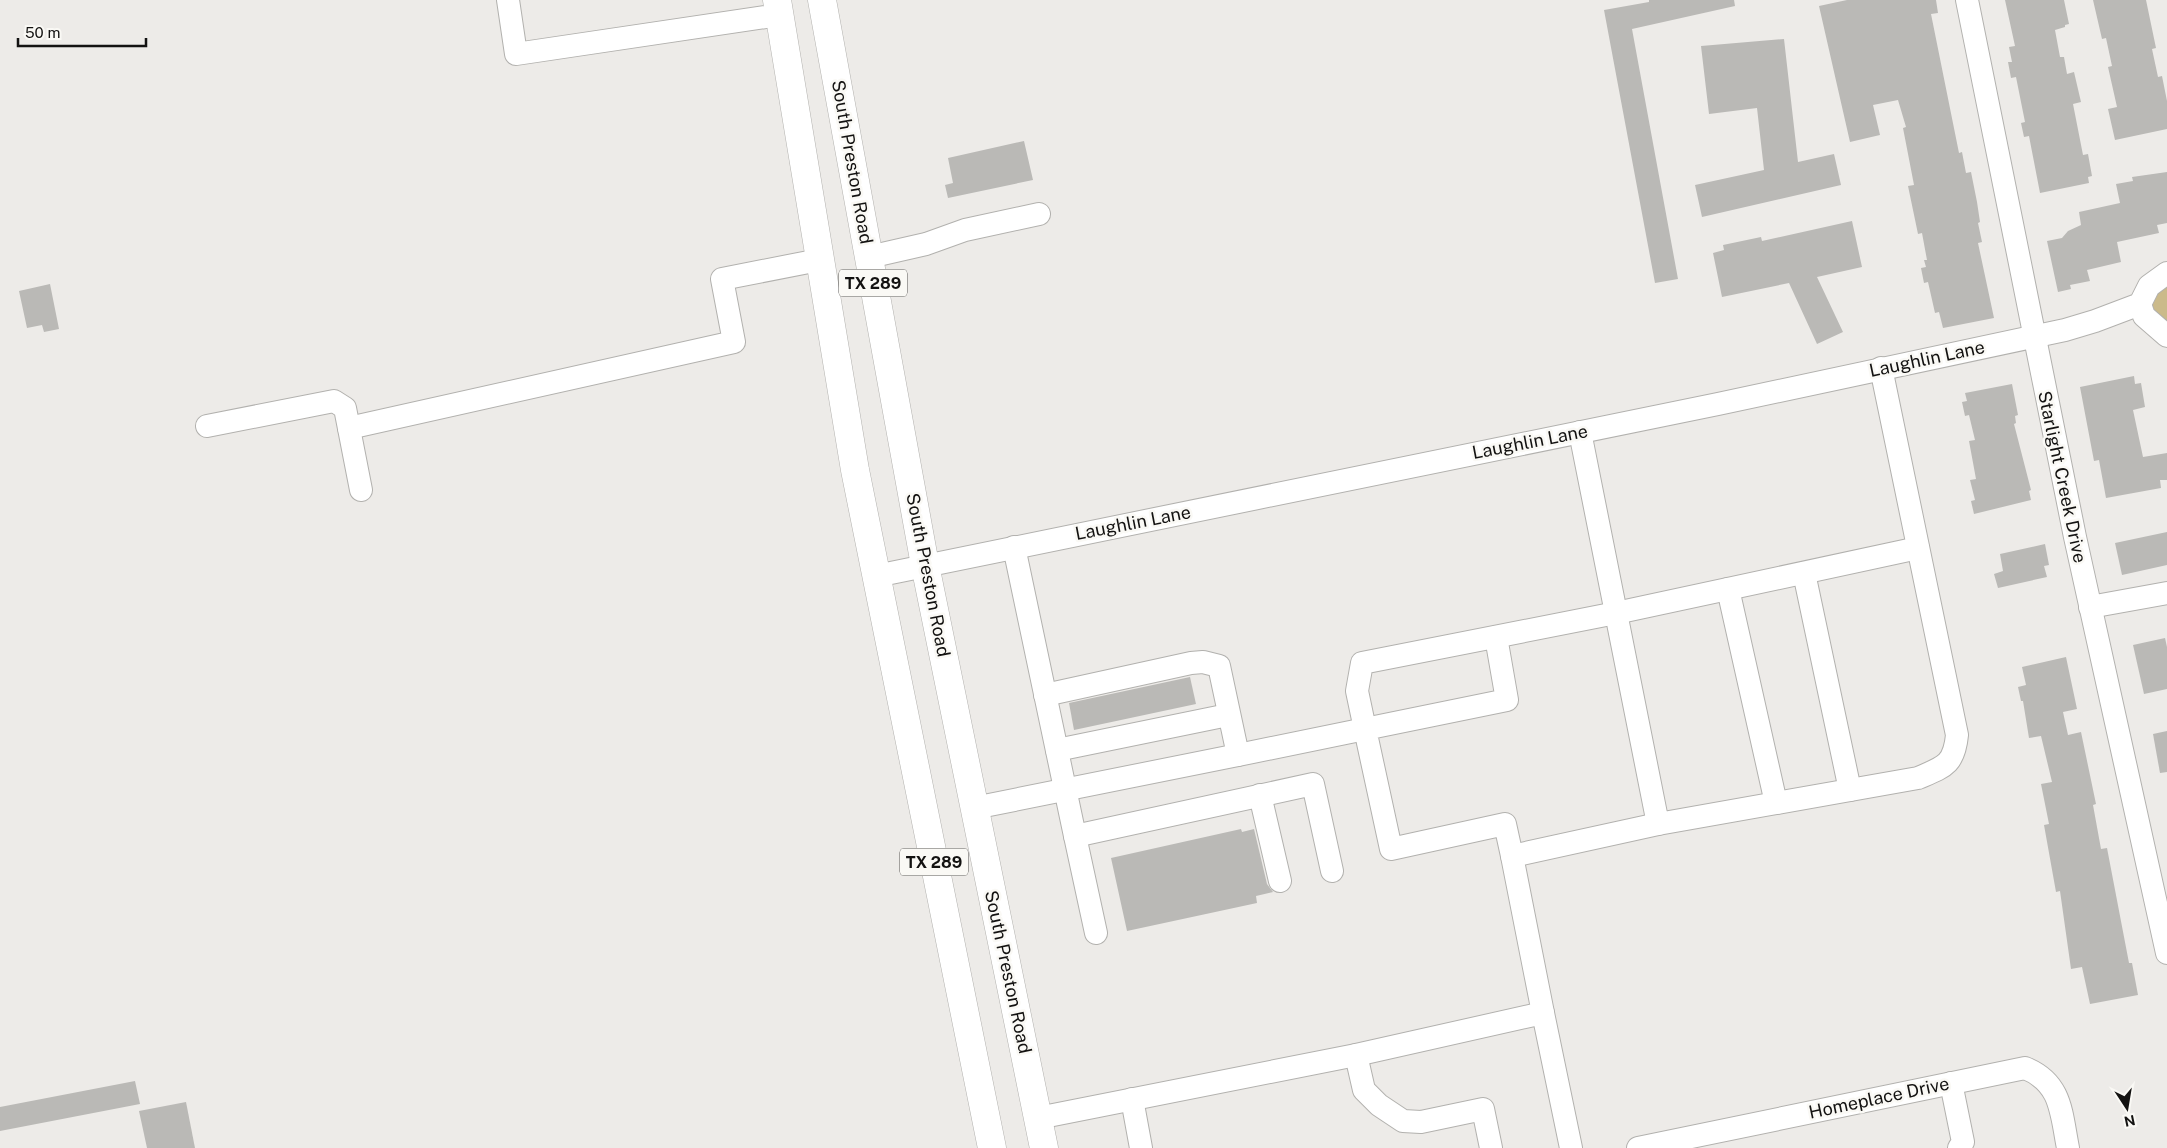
<svg xmlns="http://www.w3.org/2000/svg" width="2167" height="1148" font-family="'Public Sans',sans-serif">
<style>
.green{fill:#cbba8a}
.building{fill:#bab9b6}
.lines{fill:none;stroke-linecap:round;stroke-linejoin:round}
.minor-casing{stroke:#b2b1ae;stroke-width:24}
.major-casing{stroke:#b2b1ae;stroke-width:29}
.minor{stroke:#fff;stroke-width:22}
.major{stroke:#fff;stroke-width:28}
.labels{text-anchor:middle;stroke-width:5;stroke-linejoin:round;paint-order:stroke}
.shield{fill:#faf9f5;stroke:#585755;stroke-width:1}
.shield-label{font-size:16px;font-weight:bold;fill:#131211}
.street-label{font-size:18px;fill:#131211;stroke:#faf9f5}
</style>
<rect width="100%" height="100%" fill="#edebe8"/>
<polygon class="green" points="2167,273 2167,336 2155,328 2149,286"/>
<g class="building">
<polygon points="1649,0 1734,0 1735,6 1632,29 1678,279 1655,283 1604,10 1649,2"/>
<polygon points="1847,0 1936,0 1938,13 1931,14 1959,153 1962,152 1966,173 1971,172 1977,202 1980,222 1978,223 1982,242 1978,243 1994,318 1943,328 1939,312 1935,313 1928,282 1924,283 1921,268 1926,267 1924,260 1927,260 1922,233 1918,234 1908,186 1914,185 1903,128 1906,127 1898,100 1873,105 1880,135 1850,142 1819,6"/>
<polygon points="2005,0 2064,0 2069,24 2065,25 2065,27 2055,30 2060,57 2064,57 2067,74 2074,72 2081,102 2073,104 2083,155 2088,154 2092,176 2088,177 2089,183 2040,193 2029,136 2024,137 2021,123 2025,122 2016,77 2011,78 2008,62 2012,62 2009,47 2015,46"/>
<polygon points="2093,0 2146,0 2156,48 2152,49 2158,77 2162,76 2167,101 2167,129 2115,140 2108,109 2117,107 2108,67 2112,66 2106,38 2102,39"/>
<polygon points="1784,39 1798,162 1834,154 1841,185 1702,217 1695,185 1764,170 1757,108 1709,114 1701,46"/>
<polygon points="1024,141 1033,180 948,198 945,185 953,183 948,158"/>
<polygon points="2167,172 2167,223 2157,225 2159,233 2117,242 2121,262 2087,270 2090,281 2070,285 2071,289 2058,292 2047,241 2062,238 2068,231 2081,225 2079,212 2120,203 2116,184 2133,181 2132,177"/>
<polygon points="1852,221 1862,267 1817,277 1843,332 1817,344 1789,283 1722,297 1713,253 1724,250 1723,245 1761,237 1762,241"/>
<polygon points="50,284 59,329 44,332 42,325 27,328 19,291"/>
<polygon points="2134,376 2135,384 2141,383 2145,407 2133,410 2143,457 2167,453 2167,480 2160,480 2161,488 2106,498 2099,460 2094,461 2080,387"/>
<polygon points="2012,384 2018,415 2015,416 2016,423 2014,424 2031,490 2029,491 2031,500 1974,514 1971,501 1975,500 1970,480 1976,479 1969,441 1975,440 1969,415 1965,416 1962,402 1967,401 1965,393"/>
<polygon points="2167,532 2167,565 2122,575 2115,543"/>
<polygon points="2045,544 2049,565 2044,566 2047,577 1998,588 1994,574 2003,571 2000,554"/>
<polygon points="2165,638 2167,647 2167,689 2144,694 2133,645"/>
<polygon points="2066,657 2077,709 2063,712 2068,735 2081,732 2096,804 2093,805 2101,849 2107,848 2129,963 2132,963 2138,995 2090,1004 2082,967 2071,969 2060,891 2056,892 2044,825 2049,824 2041,784 2052,782 2041,736 2029,738 2023,701 2021,701 2018,687 2026,685 2022,667"/>
<polygon points="1190,677 1196,704 1074,730 1069,703"/>
<polygon points="2167,731 2167,772 2160,773 2153,734"/>
<polygon points="1241,829 1242,832 1254,829 1267,884 1273,892 1256,896 1257,903 1127,931 1111,858"/>
<polygon points="135,1081 140,1104 0,1131 0,1107"/>
<polygon points="186,1102 195,1148 147,1148 139,1111"/>
</g>
<g class="lines">
<g class="minor-casing">
<g id="minor">
<polyline points="508,0 516,54 779,15"/>
<polyline points="1967,0 2075,537 2167,953"/>
<polyline points="869,257 926,244 965,230 1039,214"/>
<polyline points="2140,304 2144,316 2167,336"/>
<polyline points="207,426 334,401 345,408 361,490"/>
<polyline points="349,428 734,342 722,279 819,260"/>
<path d="M1580,432L1658,824L1918,778C1944,767 1954,765 1957,735L1881,368"/>
<polyline points="1014,547 1075,836"/>
<polyline points="1804,573 1850,790"/>
<polyline points="876,576 1718,404 2065,330 2095,321 2140,304 2149,286 2167,273"/>
<polyline points="1728,589 1776,803"/>
<polyline points="2090,607 2167,593"/>
<polyline points="1496,637 1507,700 1365,729 1391,849 1505,824 1512,856 1658,824"/>
<polyline points="1057,750 1228,715"/>
<polyline points="1238,755 1365,729 1357,691 1362,663 1616,613 1918,548"/>
<polyline points="1260,795 1280,881"/>
<polyline points="974,808 1238,755 1219,666 1203,662 1191,663 1045,695"/>
<polyline points="1512,856 1543,1013"/>
<polyline points="1096,933 1075,836 1313,784 1332,871"/>
<polyline points="1356,1055 1364,1090 1379,1105 1403,1121 1421,1122 1483,1109 1491,1148"/>
<polyline points="1951,1083 1963,1142 1959,1148"/>
<polyline points="1132,1099 1141,1148"/>
<polyline points="1038,1118 1356,1055 1543,1013 1571,1148"/>
<path d="M1638,1148L2025,1068C2062,1083 2061,1113 2068,1148"/>
</g>
</g>
<g class="major-casing">
<g id="major">
<polyline points="777,0 855,470 992,1148"/>
<polyline points="822,0 925,565 1044,1148"/>
</g>
</g>
<use href="#minor" class="minor"/>
<use href="#major" class="major"/>
</g>
<g class="labels">
<g class="shield">
<rect x="839" y="269.5" width="68" height="27" rx="4"/>
<rect x="900" y="848.5" width="68" height="27" rx="4"/>
</g>
<g class="shield-label">
<text x="873" y="289">TX 289</text>
<text x="934" y="868">TX 289</text>
</g>
<g class="street-label">
<text transform="translate(852 162) rotate(80)" y="6">South Preston Road</text>
<text transform="translate(1927 359) rotate(-12)" y="6">Laughlin Lane</text>
<text transform="translate(1530 442) rotate(-11)" y="6">Laughlin Lane</text>
<text transform="translate(2062 477) rotate(78)" y="6">Starlight Creek Drive</text>
<text transform="translate(1133 523) rotate(-11)" y="6">Laughlin Lane</text>
<text transform="translate(928 575) rotate(79)" y="6">South Preston Road</text>
<text transform="translate(1008 972) rotate(78)" y="6">South Preston Road</text>
<text transform="translate(1879 1098) rotate(-12)" y="6">Homeplace Drive</text>
</g>
</g>
<g transform="translate(2127 1108) rotate(168)" stroke="#faf9f5" stroke-width="4" paint-order="stroke">
<path d="M0-4L9 19L0 12L-9 19Z" fill="#131211"/>
<text y="-8" font-size="14" font-weight="bold" text-anchor="middle" fill="#131211">N</text>
</g>
<path d="M18 38v8h128v-8" fill="none" stroke="#131211" stroke-width="2.5"/>
<text x="25" y="38" font-size="15" fill="#131211" stroke="#faf9f5" stroke-width="4" paint-order="stroke">50 m</text>
</svg>
